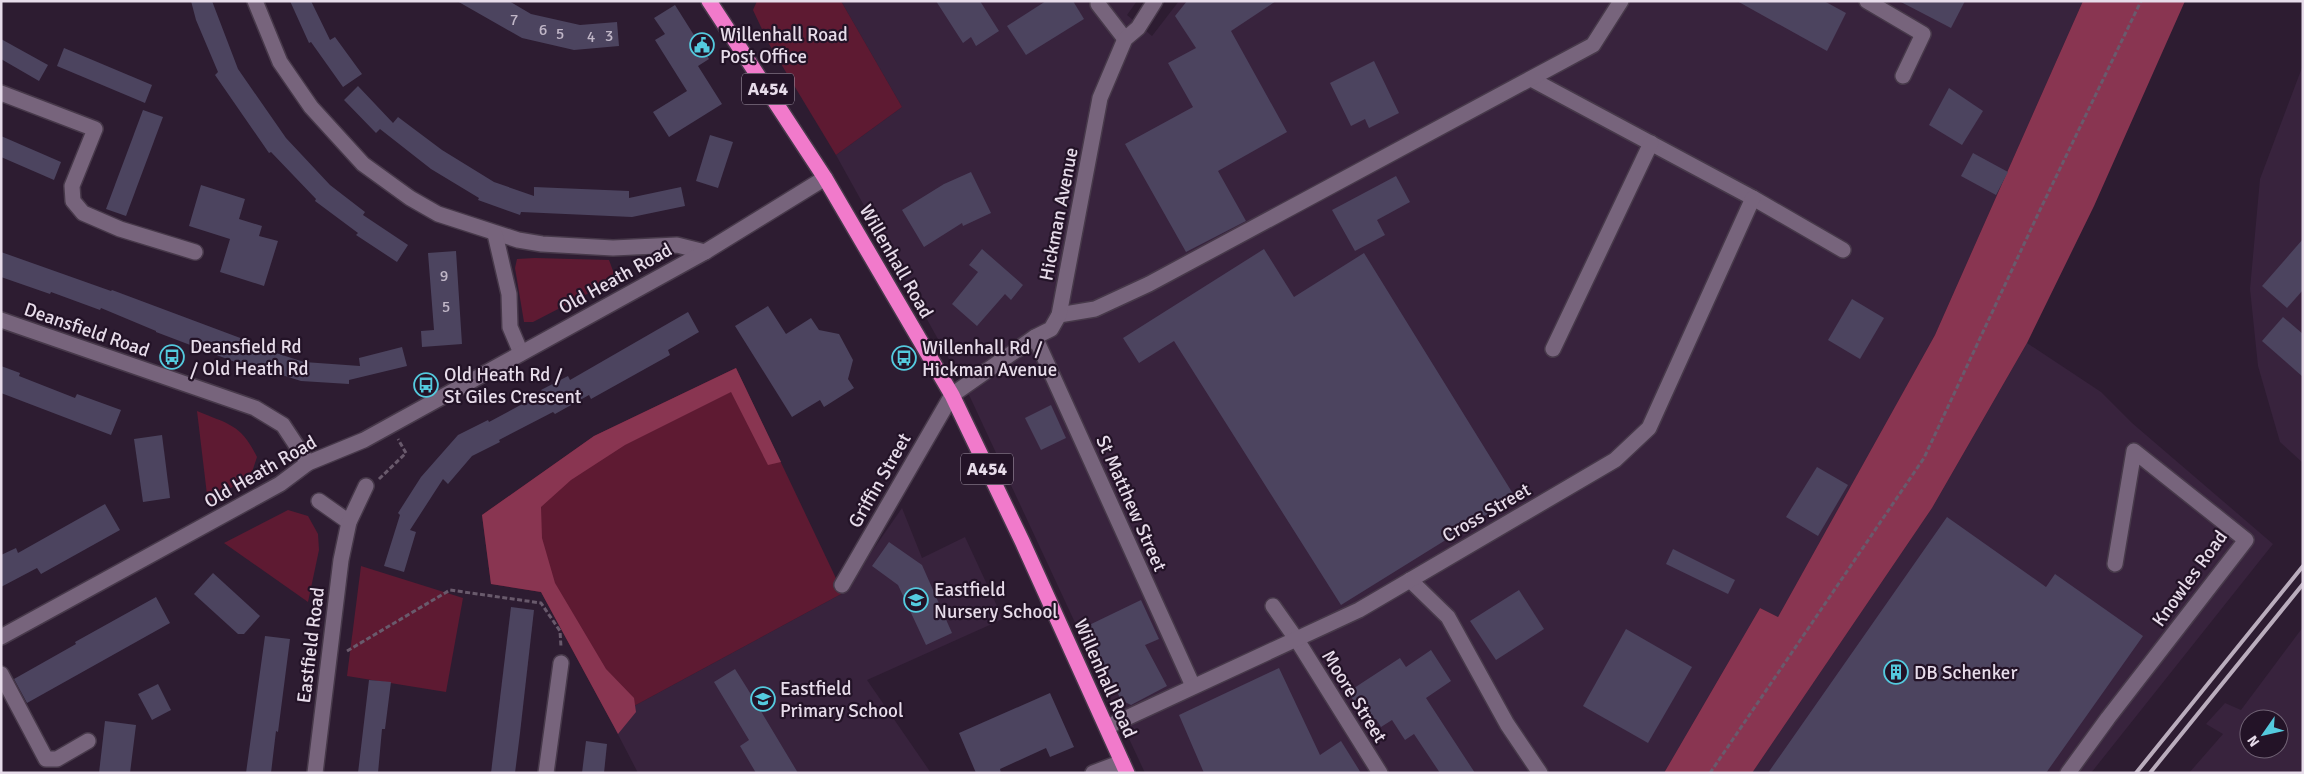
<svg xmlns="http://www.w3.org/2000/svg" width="2304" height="774" font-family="Signika,sans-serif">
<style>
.built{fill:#38233d;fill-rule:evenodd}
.green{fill:#5e1a32}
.forest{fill:#893551}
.building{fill:#4c445f}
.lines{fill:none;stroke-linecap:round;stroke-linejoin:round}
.minor-casing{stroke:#47394a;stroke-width:18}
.highway-casing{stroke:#47394a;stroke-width:18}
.path{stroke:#695a6c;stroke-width:3;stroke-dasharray:5 2.5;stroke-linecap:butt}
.minor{stroke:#77647c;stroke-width:15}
.highway{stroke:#f17acb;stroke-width:15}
.rail{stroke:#baadbd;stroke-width:4}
.labels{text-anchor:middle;stroke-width:4.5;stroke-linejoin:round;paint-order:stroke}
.number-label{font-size:16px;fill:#c0b6c7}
.shield{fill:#231327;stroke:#aca0b0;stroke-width:1}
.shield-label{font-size:18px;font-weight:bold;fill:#e7dcea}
.poi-label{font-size:19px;fill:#e7dcea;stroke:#231327;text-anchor:start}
.street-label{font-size:19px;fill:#e7dcea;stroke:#231327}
</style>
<rect width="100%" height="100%" fill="#2d1c31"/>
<g class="built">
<polygon points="841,1 1137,1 1127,15 1152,36 1179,1 2083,1 1935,335 1778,617 1760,608 1664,773 1145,773 970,397 836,155 902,107"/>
<polygon points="2303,65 2303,463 2280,442 2258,366 2250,289 2260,179"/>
<polygon points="2027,343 2101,392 2132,423 2273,544 2091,773 1752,773 1932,508"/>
<polygon points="902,508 922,558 965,537 1003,619 867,680 931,773 638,773 610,719 843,593"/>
<path d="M2303,627V773H2189L2223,734L2206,724L2225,703L2241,710ZM2249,719H2279V749H2249Z"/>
</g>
<g class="green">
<polygon points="757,1 841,1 902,107 836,155 769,44 753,10"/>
<polygon points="535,258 609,260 616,279 533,322 524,322 515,268 517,259"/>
<polygon points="736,368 843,593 610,719 541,592 491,584 482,515 594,436"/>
<path d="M197,411C228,424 241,424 257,457L251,475L208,503Z"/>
<polygon points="288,510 308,516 318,534 319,550 308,602 224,543"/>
<polygon points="361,566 463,598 446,692 347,676"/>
</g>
<g class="forest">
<polygon points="2083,1 2185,1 2094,206 2027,343 1932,508 1752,773 1664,773 1760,608 1778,617 1935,335"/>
<polygon points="736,368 781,462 768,465 731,392 625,445 571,480 541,507 542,538 555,583 606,669 634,698 636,712 618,734 541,592 491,584 482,515 594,436"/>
</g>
<g class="building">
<polygon points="191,1 212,1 238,69 286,138 330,185 365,212 363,215 408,245 397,262 356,235 358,233 315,201 316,199 271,152 269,153 215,75 218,72 196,20"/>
<polygon points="290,1 311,1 330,40 335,37 362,74 343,87 311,42 309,43"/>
<polygon points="457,1 509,1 531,14 580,25 617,22 619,46 574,50 522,38"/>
<polygon points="936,1 980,1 999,31 976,46 971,37 963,43"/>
<polygon points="1046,1 1073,1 1084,19 1026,55 1007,26"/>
<polygon points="1187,1 1276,1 1231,31 1287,132 1218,171 1246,221 1186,252 1125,144 1193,107 1168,63 1196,48 1175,16"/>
<polygon points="1737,1 1824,1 1846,13 1827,51"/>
<polygon points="1899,1 1965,1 1951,28"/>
<polygon points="675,5 709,59 698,66 722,104 669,137 653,112 687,91 655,40 665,34 654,18"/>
<polygon points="1,39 48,65 39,81 1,59"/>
<polygon points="64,48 152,85 145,103 57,66"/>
<polygon points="1374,61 1399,113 1369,128 1365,119 1351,126 1330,83"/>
<polygon points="358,86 393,123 398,117 442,150 494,182 534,196 534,187 629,191 629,198 681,187 685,206 632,217 521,212 520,215 478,200 479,198 431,169 380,129 376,133 344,100"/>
<polygon points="1949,88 1983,111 1962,145 1929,125"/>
<polygon points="143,110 163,117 126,216 106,209"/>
<polygon points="710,135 733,142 718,188 696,181"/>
<polygon points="1,136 61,162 54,180 1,157"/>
<polygon points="1973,153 2008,172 1996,195 1961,176"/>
<polygon points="971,172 991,213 963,226 962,223 924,247 902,210 944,184"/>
<polygon points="1396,176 1410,202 1377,220 1385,235 1355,251 1332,210"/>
<polygon points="201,185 245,199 239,219 262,226 259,236 278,241 264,286 220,272 230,239 189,226"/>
<polygon points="2303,239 2303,290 2287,308 2262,286"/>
<polygon points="982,249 1023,285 1011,300 1005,294 977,326 952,304 978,272 969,265"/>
<polygon points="1264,249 1294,297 1364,253 1515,497 1341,605 1174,341 1139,363 1123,338"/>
<polygon points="456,251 462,344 422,347 421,331 434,330 428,253"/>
<polygon points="1,252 111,291 112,290 251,342 251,345 304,362 360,366 359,358 402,347 407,366 349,380 349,384 301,381 244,363 243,365 156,332 156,331 101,308 100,310 51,292 50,294 1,277"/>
<polygon points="1852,299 1884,318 1860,359 1828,340"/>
<polygon points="768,306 786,334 811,318 819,330 839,334 853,360 848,379 854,388 824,407 820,400 792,417 735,326"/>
<polygon points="688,312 699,332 668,350 670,355 591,399 589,395 555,414 553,412 499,440 500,442 472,456 448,484 443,479 410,530 416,532 404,572 384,566 400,515 398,513 421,477 458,435 488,420 489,422 543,393 541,390 568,376 570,380"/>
<polygon points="2283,317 2303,334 2303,377 2262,341"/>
<polygon points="1,366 20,373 19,376 75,398 77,394 121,410 111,435 1,393"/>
<polygon points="1051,405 1066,438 1041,450 1025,418"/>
<polygon points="162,435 170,498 143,502 134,439"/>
<polygon points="1817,467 1848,485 1818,536 1786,517"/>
<polygon points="105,504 120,530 41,574 37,568 1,587 1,555 16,548 18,553"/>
<polygon points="1947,517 2046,587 2055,574 2143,636 2046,773 1768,773"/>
<polygon points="889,542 922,565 952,633 926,645 898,585 872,566"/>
<polygon points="1673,549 1735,580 1728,594 1666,564"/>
<polygon points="213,573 260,616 244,634 238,634 194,594"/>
<polygon points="1519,590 1544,629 1496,660 1470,621"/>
<polygon points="156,597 170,623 27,703 14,679 76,644 75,642"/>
<polygon points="1141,600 1159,639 1145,645 1167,686 1131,705 1121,700 1085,627"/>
<polygon points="511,607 534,610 520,733 515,773 491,773"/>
<polygon points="1626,629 1692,667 1648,743 1583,706"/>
<polygon points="265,636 290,639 278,732 276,731 271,773 246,773"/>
<polygon points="1431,650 1451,681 1426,698 1475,773 1440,773 1414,734 1405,740 1392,720 1381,727 1376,719 1368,723 1348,692 1400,658 1406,667"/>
<polygon points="1279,668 1320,755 1341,741 1361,773 1204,773 1179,715"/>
<polygon points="735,669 747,688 798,773 756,773 740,746 749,740 714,682"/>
<polygon points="369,680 391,682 385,729 382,729 378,773 358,773"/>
<polygon points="158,684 171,710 152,720 138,694"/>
<polygon points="1050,693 1074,747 1050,757 1046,748 1000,769 1001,773 976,773 959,733"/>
<polygon points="105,721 136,725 130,773 99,773"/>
<polygon points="586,741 607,744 604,773 582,773"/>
</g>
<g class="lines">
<g class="minor-casing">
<g id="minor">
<polyline points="255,1 280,62 311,107 363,164 410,198 438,214 518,240 542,244 613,248 677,245 705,252"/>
<polyline points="1867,1 1923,34 1903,76"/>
<polyline points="1098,4 1125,39"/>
<polyline points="1531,79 1753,198 1843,250"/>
<polyline points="1,93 95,129 72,186 73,201 83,213 120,229 195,252"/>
<polyline points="495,234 509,294 510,327 521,353"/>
<polyline points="1059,315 1095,309 1149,284 1593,45 1621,1"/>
<polyline points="1,320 255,408 283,425 308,463"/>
<polyline points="1035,337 1193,686"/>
<polyline points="1553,349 1651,143"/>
<polyline points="319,501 349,522"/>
<polyline points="1410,580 1448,617 1507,724 1540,773"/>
<polyline points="842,585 952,395 1035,337 1051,329 1059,315 1100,98 1125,39 1138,28 1155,1"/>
<polyline points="1273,606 1297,640 1380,773"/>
<polyline points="1,637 280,484 308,463 364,440 705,252 825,178"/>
<polyline points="1,674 46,759 57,759 88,741"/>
<polyline points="1107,727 1359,610 1615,460 1649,428 1753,198"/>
<polyline points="315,773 341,560 349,522 366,486"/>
<polyline points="546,773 561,663"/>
<polyline points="1093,773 1122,762"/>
<polyline points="2068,773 2108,718 2246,540 2134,451 2115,564"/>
</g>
</g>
<g class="highway-casing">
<polyline id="highway" points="709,1 825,178 952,395 1022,541 1127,773"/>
</g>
<g class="path">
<polyline points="379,479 406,453 398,439"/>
<polyline points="347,651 450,590 541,603 560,631 561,647"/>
<polyline points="1710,773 1924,458 2039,212 2141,1"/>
</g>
<use href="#minor" class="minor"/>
<use href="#highway" class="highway"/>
<g class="rail">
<polyline points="2136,773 2303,566"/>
<polyline points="2150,773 2303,584"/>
</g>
</g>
<defs>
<g id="civic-ring" transform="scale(1.25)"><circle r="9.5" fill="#231327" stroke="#54cade" stroke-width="1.5"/><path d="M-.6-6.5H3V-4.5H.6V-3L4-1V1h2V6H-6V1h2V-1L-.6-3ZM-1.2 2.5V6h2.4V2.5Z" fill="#54cade"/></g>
<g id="bus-ring" transform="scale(1.25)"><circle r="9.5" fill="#231327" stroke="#54cade" stroke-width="1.5"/><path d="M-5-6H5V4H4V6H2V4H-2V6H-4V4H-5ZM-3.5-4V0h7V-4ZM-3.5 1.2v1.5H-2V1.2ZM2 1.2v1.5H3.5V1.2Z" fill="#54cade"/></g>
<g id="school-ring" transform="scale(1.25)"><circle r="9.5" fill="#231327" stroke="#54cade" stroke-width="1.5"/><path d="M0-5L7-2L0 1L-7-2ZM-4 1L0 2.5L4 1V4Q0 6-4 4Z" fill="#54cade"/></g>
<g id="building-ring" transform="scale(1.25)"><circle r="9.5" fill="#231327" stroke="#54cade" stroke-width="1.5"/><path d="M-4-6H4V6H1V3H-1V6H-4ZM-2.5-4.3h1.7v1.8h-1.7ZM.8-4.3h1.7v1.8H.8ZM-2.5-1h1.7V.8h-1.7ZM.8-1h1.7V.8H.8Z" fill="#54cade"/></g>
</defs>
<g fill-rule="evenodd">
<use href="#civic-ring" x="702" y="45"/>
<use href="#bus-ring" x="172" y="357"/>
<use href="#bus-ring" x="904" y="358"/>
<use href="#bus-ring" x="426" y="385"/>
<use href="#school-ring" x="916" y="600"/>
<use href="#building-ring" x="1896" y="672"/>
<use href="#school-ring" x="763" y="699"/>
</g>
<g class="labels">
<g class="number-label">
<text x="514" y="25">7</text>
<text x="543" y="35">6</text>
<text x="560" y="39">5</text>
<text x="609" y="41">3</text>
<text x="591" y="42">4</text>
<text x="444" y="281">9</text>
<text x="446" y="312">5</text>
</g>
<g class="shield">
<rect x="742" y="73.5" width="52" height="31" rx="4"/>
<rect x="961" y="453.5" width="52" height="31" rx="4"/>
</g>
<g class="shield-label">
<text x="768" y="95">A454</text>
<text x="987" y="475">A454</text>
</g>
<g class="poi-label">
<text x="720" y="41">Willenhall Road<tspan x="720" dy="22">Post Office</tspan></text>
<text x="190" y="353">Deansfield Rd<tspan x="190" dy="22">/ Old Heath Rd</tspan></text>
<text x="922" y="354">Willenhall Rd /<tspan x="922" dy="22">Hickman Avenue</tspan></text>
<text x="444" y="381">Old Heath Rd /<tspan x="444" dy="22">St Giles Crescent</tspan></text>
<text x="934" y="596">Eastfield<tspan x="934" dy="22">Nursery School</tspan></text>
<text x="1914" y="679">DB Schenker</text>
<text x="780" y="695">Eastfield<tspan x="780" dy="22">Primary School</tspan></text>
</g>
<g class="street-label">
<text transform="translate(1058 214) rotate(-79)" y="7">Hickman Avenue</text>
<text transform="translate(897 261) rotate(60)" y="7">Willenhall Road</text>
<text transform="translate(615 278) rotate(-29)" y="7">Old Heath Road</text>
<text transform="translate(87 329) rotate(19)" y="7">Deansfield Road</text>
<text transform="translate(260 471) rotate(-30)" y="7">Old Heath Road</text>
<text transform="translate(879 480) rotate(-60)" y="7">Griffin Street</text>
<text transform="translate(1132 503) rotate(66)" y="7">St Matthew Street</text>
<text transform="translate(1486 512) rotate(-30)" y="7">Cross Street</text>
<text transform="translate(2189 578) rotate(-54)" y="7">Knowles Road</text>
<text transform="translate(310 645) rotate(-83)" y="7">Eastfield Road</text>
<text transform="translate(1106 678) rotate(66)" y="7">Willenhall Road</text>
<text transform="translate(1355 696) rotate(58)" y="7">Moore Street</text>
</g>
</g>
<rect width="2304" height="774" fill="none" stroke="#e7dcea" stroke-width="5"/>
<g transform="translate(2264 734) rotate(236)"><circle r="24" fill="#231327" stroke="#716375"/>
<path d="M0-4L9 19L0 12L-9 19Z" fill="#54cade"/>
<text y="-8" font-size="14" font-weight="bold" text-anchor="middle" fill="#e7dcea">N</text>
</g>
</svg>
